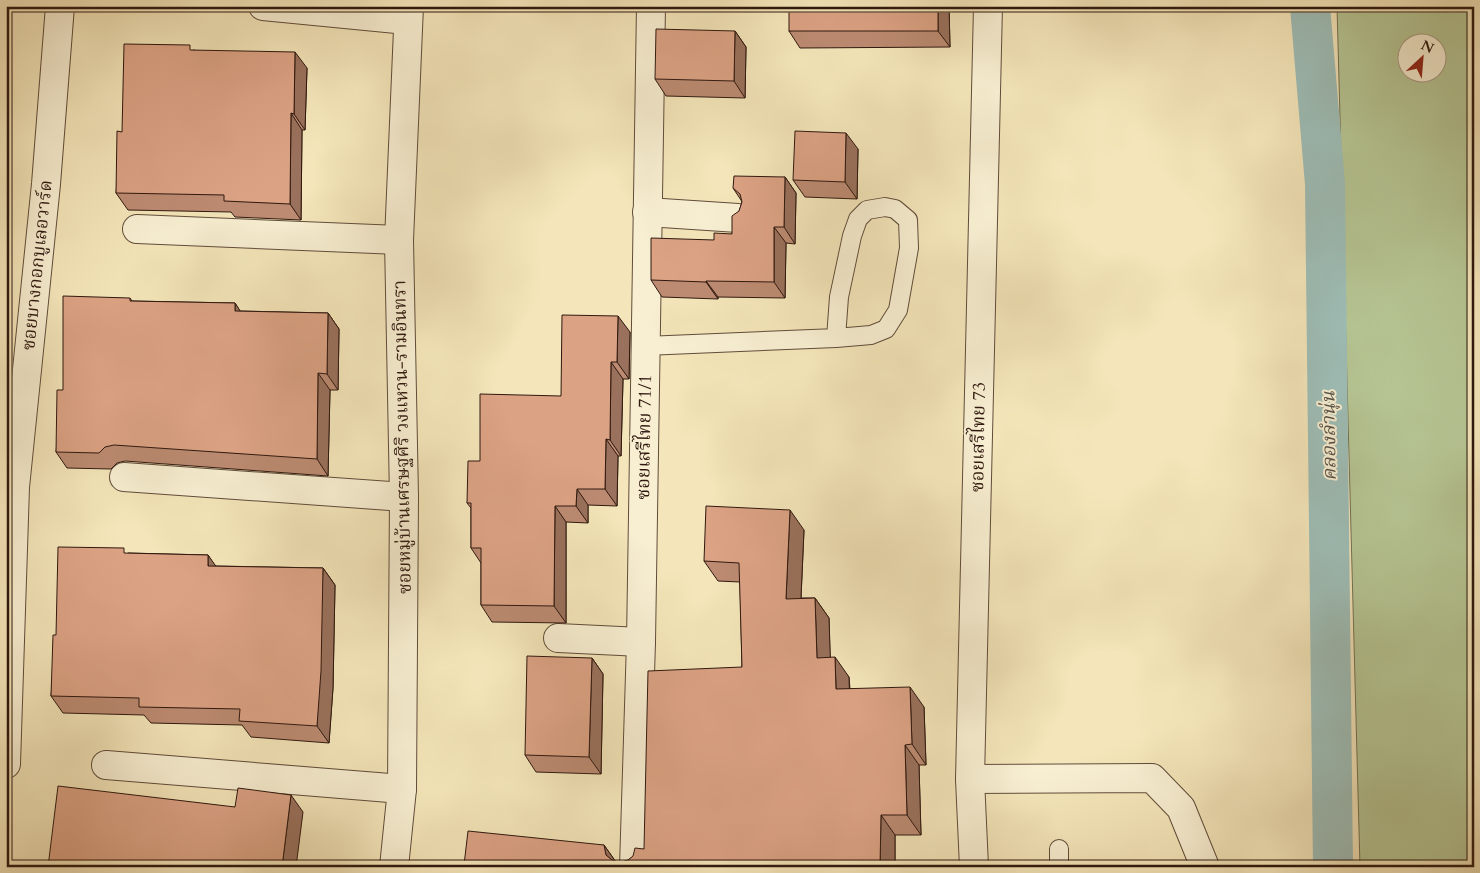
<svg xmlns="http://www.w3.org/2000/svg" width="1480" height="873" font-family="Cardo,'Noto Serif Thai',serif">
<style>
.green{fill:#b6c694;stroke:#726f52;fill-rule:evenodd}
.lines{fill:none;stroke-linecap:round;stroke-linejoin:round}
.canal{stroke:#9ebeb7;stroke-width:40}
.service-casing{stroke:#604c3a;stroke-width:20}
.minor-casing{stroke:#604c3a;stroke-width:30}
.service{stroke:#f8efd2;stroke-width:18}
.minor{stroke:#f8efd2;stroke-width:28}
.wall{fill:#bc8b72;stroke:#2f180f}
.shaded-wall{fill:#99715c;stroke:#2f180f}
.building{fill:#dba284;stroke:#2f180f}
.labels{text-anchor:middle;stroke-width:4;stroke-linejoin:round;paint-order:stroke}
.street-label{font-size:18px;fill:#2f180f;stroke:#f8efd2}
.water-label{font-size:19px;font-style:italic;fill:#56524a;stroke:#f8efd2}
</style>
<rect width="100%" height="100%" fill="#f4e6ba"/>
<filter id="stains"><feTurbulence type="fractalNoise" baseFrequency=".004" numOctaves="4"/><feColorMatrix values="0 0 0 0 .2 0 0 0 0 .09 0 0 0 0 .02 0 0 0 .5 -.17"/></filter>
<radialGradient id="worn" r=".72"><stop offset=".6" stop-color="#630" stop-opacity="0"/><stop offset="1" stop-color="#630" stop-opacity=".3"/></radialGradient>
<path class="green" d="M1337,6H1471L1474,39V867H1360ZM1408,42H1438V72H1408Z"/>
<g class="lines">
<polyline class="canal" points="1310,6 1325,184 1333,867"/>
<g class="service-casing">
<g id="service">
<polyline points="645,346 836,338 871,335 886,329 898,310 909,248 908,220 895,209 885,207 867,210 858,219 852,236 839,297 836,338"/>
<polyline points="1059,849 1059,867"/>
</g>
</g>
<g class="minor-casing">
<g id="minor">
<polyline points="263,6 407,20"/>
<polyline points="647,212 738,218"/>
<polyline points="137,229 399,240"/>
<polyline points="124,477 404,497"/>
<polyline points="558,638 641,642"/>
<polyline points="6,764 15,487 46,184 60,6"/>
<polyline points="106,765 402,789"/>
<polyline points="970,779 1152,778 1181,808 1205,867"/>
<polyline points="394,867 402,789 404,497 399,240 409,6"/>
<polyline points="634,867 641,642 651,6"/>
<polyline points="974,867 970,779 988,6"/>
</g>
</g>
<use href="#service" class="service"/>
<use href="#minor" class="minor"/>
</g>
<g class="wall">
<polygon points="949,6 950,47 800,48 789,31"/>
<polygon points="735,31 746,47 745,98 666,96 655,79"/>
<polygon points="193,50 307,68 305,130 302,130 301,220 235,217 231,212 128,210 116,193 122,132"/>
<polygon points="858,149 857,199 805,197 793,180"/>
<polygon points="785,177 796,193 795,244 786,243 785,298 718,297 718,299 662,297 651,280 714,240 732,234 742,202 741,200 733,188"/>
<polygon points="130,298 132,301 235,303 240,311 328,313 339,329 338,390 330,390 328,476 125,461 117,463 111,469 67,468 56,452 63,390"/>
<polygon points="630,332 629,379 623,379 621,456 618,456 617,506 588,505 588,523 566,522 566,623 492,622 481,605 481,563 471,548 471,508 467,503 480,461 561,396"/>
<polygon points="804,530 801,598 815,598 829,618 830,657 849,677 850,689 924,707 926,765 919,765 921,835 895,835 895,867 465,867 464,865 604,845 616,862 619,863 628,860 644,849 742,667 740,582 718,581 704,561"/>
<polygon points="128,553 208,555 215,566 323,568 335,585 333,688 329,743 251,737 242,725 151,723 144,715 63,713 51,696 56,635"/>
<polygon points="592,658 603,674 601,774 536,772 525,755"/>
</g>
<g class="shaded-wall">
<polygon points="938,6 949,6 950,47 938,31"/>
<polygon points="735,31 746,47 745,98 734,81"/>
<polygon points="295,52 307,68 305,130 294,114"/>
<polygon points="291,113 302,130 301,220 290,204"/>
<polygon points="846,133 858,149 857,199 845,182"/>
<polygon points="785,177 796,193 795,244 784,227"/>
<polygon points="774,227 786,243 785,298 774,282"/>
<polygon points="706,281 718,297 718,299 706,282"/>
<polygon points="235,303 246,320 235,311"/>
<polygon points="328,313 339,329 338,390 327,374"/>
<polygon points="618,316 630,332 629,379 617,362"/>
<polygon points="611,362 623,379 621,456 610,440"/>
<polygon points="318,373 330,390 328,476 317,459"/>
<polygon points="606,439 618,456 617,506 605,489"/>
<polygon points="577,489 588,505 588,523 576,506"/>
<polygon points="555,506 566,522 566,623 554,606"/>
<polygon points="790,510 804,530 800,619 786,599"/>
<polygon points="208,555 220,572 208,566"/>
<polygon points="323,568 335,585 333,688 329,743 317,726"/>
<polygon points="815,598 829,618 831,678 817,658"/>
<polygon points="835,657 849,677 850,709 836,689"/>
<polygon points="592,658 603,674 601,774 589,757"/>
<polygon points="910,687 924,707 926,765 912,744"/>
<polygon points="905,745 919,765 921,835 907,815"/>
<polygon points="291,795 303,812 296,867 282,867"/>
<polygon points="881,815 895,835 895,867 880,867"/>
<polygon points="604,845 618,865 619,867 606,855"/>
</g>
<g class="building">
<rect x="789" y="6" width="149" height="25"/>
<polygon points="656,29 735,31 734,81 655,79"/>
<polygon points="124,44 190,45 190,50 295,52 294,114 291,113 290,204 224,201 224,195 116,193 117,131 122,132"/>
<polygon points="795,131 846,133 845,182 793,180"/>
<polygon points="734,176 785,177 784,227 774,227 774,282 706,281 706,282 651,280 651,238 714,240 714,233 732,234 732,216 739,211 742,202 740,194 733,188"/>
<polygon points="63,296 130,298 130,301 235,303 235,311 328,313 327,374 318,373 317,459 114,445 105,447 99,453 56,452 57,390 63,390"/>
<polygon points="562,315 618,316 617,362 611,362 610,440 606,439 605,489 577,489 576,506 555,506 554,606 481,605 481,548 471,548 471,503 467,503 468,461 480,461 480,394 561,396"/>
<polygon points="706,506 790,510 786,599 815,598 817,658 835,657 836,689 910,687 912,744 905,745 907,815 881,815 880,867 478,867 464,865 468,831 604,845 606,855 612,860 619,863 628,860 633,856 635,848 644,849 648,671 742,667 739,563 704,561"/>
<polygon points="58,547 124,548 124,553 208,555 208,566 323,568 321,671 317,726 239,721 240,709 139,707 139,698 51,696 53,635 56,635"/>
<polygon points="527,656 592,658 589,757 525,755"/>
<polygon points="58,786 235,807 238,788 291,795 282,867 48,867"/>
</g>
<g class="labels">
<g class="street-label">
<text transform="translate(37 265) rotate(-84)" y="6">ซอยบางกอกบูเลอวาร์ด</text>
<text transform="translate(402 437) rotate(-91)" y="6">ซอยหมู่บ้านเศรษฐศิริ วงแหวน-รามอินทรา</text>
<text transform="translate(644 437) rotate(-89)" y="6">ซอยเสรีไทย 71/1</text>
<text transform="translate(978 437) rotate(-89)" y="6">ซอยเสรีไทย 73</text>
</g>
<g class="water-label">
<text transform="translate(1328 436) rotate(-91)" y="7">คลองลำนุ่น</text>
</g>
</g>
<rect width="1480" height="873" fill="none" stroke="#f4e6ba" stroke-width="25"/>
<rect x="8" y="8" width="1465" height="858" fill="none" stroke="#2f180f" stroke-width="2.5"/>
<rect x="12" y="12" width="1455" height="848" fill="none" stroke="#2f180f"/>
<g transform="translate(1422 58) rotate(26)"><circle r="24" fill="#f8efd2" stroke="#a89984"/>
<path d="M0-4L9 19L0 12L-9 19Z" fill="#8f2418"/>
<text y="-8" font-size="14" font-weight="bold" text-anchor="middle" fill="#2f180f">N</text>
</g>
<rect width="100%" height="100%" filter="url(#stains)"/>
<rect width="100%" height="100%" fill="url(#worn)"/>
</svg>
